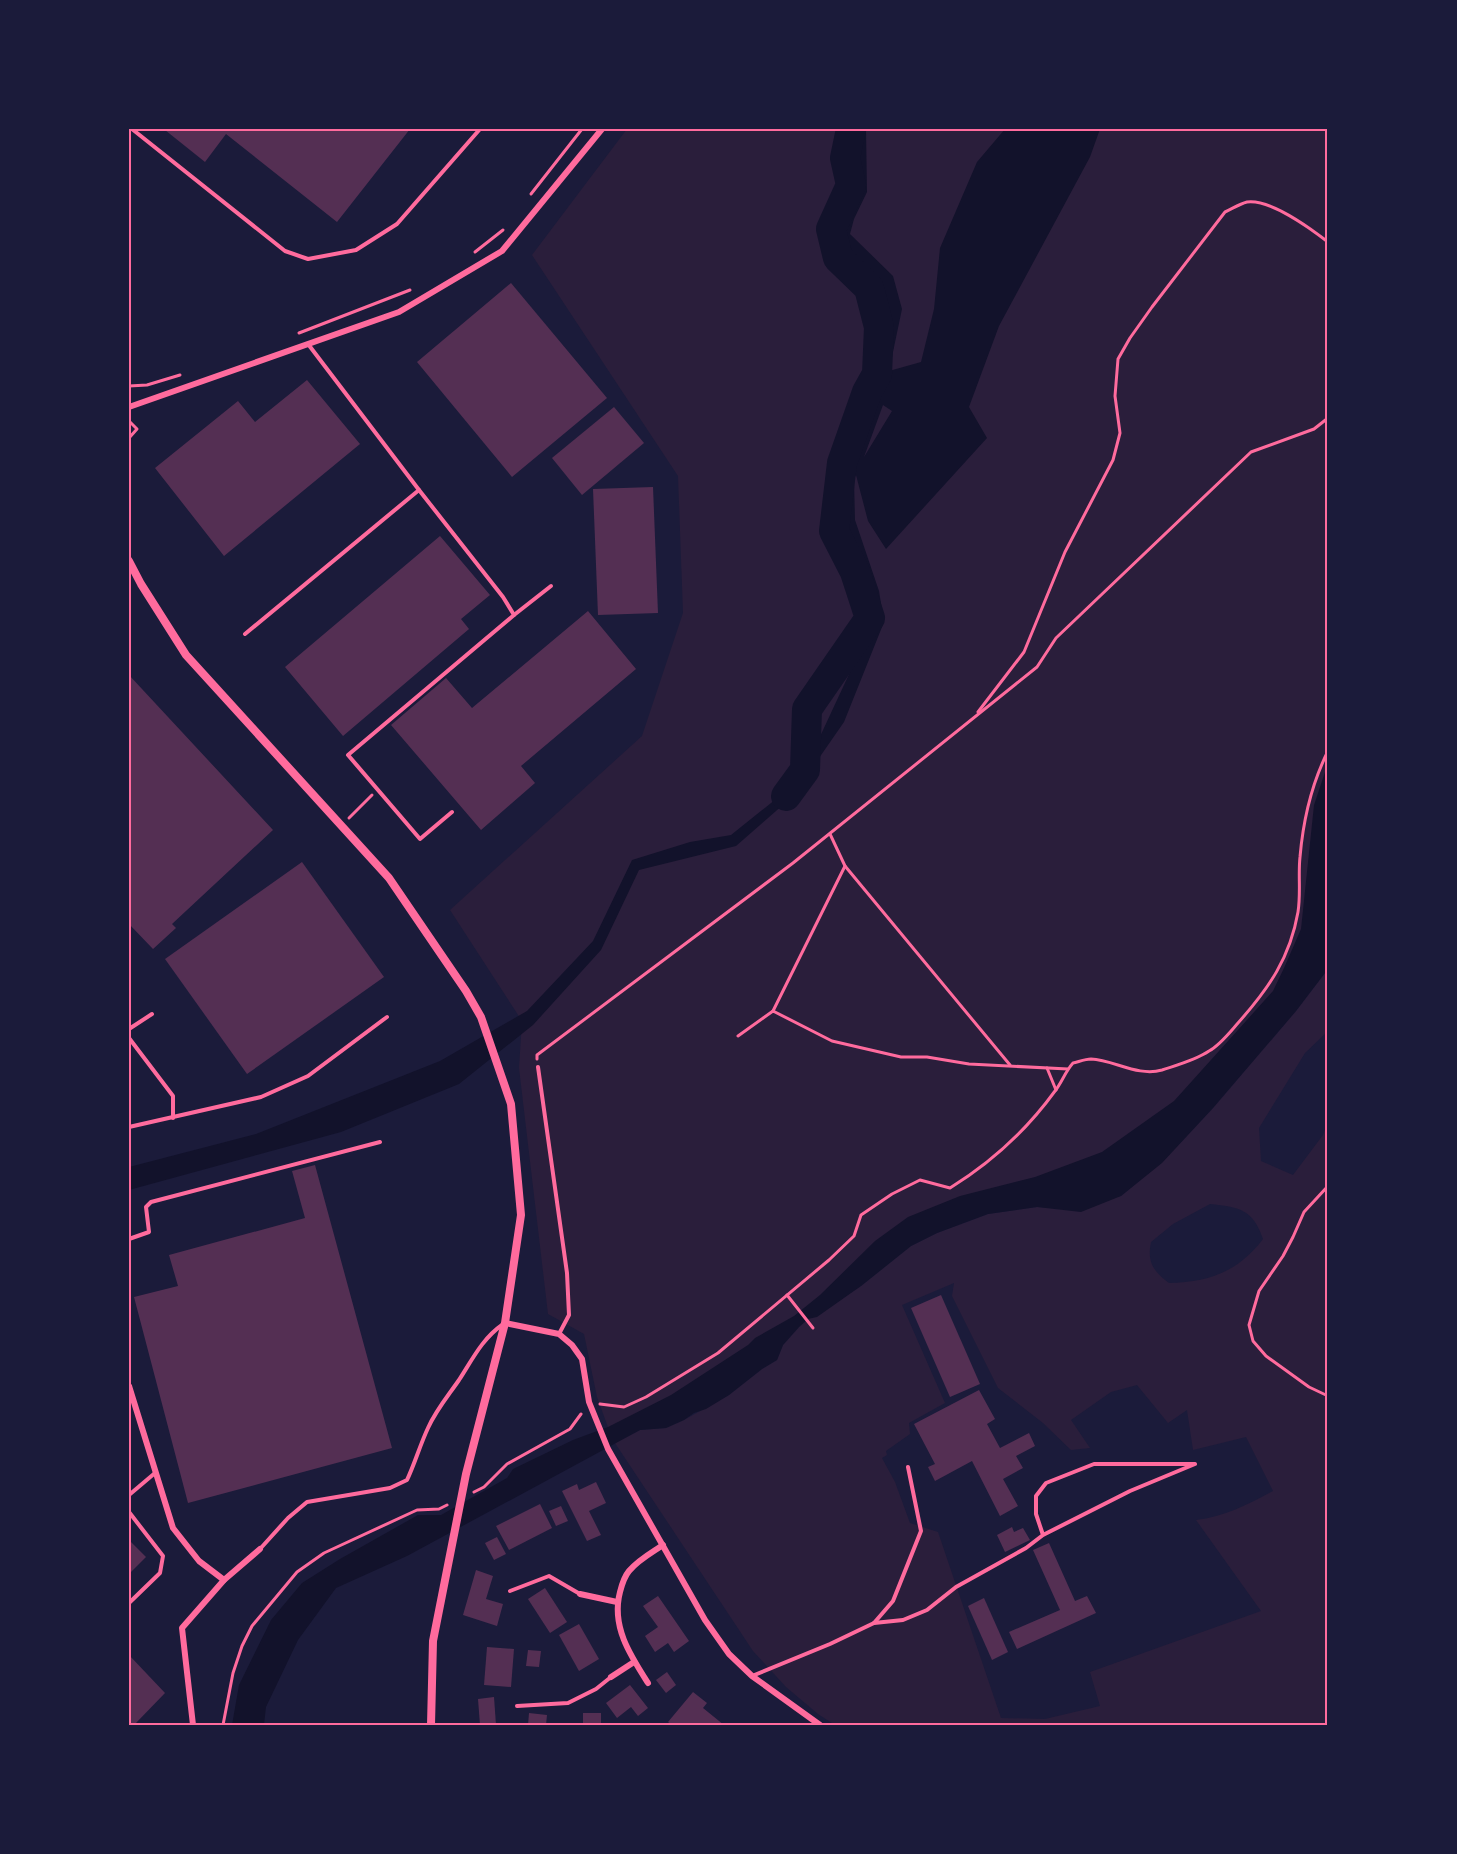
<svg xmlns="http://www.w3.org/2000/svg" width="1457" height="1854" font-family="'Source Serif 4',serif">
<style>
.green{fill:#2a1e3b;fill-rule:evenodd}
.water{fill:#12122b;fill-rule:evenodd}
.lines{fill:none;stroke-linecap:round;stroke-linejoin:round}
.river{stroke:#12122b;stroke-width:30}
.building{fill:#542f53}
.path{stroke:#ff6b9d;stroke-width:3}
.service{stroke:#ff6b9d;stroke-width:4}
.minor{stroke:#ff6b9d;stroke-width:6}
.tertiary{stroke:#ff6b9d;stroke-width:8}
.neatline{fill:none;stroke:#ff6b9d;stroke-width:2}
</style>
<rect width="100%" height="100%" fill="#1b1b3a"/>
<g class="green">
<polygon points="627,129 1328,129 1328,804 1309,956 1145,1148 935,1222 680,1405 609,1430 597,1397 584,1334 548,1314 519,1068 522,1021 450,910 642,736 683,613 678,476 532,255"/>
<path d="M1328,969V1031L1305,1053L1259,1128L1261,1161L1293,1175L1323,1135L1328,1122V1725H835L818,1714L786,1687L753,1651L615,1443L640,1430L666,1428L684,1420L729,1395L762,1369L777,1360L783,1345L799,1327L808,1319L861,1286L911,1246L937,1233L988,1214L1037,1207L1054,1208L1121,1196L1162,1162L1213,1108L1296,1011ZM1210,1204C1239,1207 1253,1209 1263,1239C1238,1272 1209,1282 1169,1283C1153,1271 1147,1262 1151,1242L1173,1224ZM954,1283L952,1296L998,1388L1043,1423L1071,1450L1090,1448L1071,1420L1111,1392L1137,1385L1168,1423L1187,1410L1193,1450L1246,1437L1273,1491C1249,1504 1224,1517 1196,1520L1261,1611L1090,1672L1100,1706L1045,1719L1001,1718L938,1532L910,1523L895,1482L882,1458L887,1455L886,1451L910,1434L909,1423L945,1403L902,1305Z"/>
</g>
<g class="water">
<path d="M856,129H866L867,192L854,219L850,234L893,276L902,309L889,371L921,362L934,309L940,248L977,162L1005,129H1100L1090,157L999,326L969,407L987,438L886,549L868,521L856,475L854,479L855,520L879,591L884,622L844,722L792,797L736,846L639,870L601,950L533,1025L459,1084L341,1132L129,1190V1167L256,1134L440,1061L527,1011L593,941L632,860L690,842L731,835L776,799L810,758L871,627L870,607L842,523L844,471L873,396L867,392L877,374L883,372C886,346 896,303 878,280C865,264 849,252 840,233L855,190L849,161ZM883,405L892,411L864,457Z"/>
<polygon points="1328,763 1328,969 1296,1011 1213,1108 1162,1163 1121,1196 1081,1212 1037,1207 988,1214 937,1233 911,1246 861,1286 817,1317 808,1319 799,1327 783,1345 777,1360 762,1369 729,1395 706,1409 694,1413 684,1420 666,1428 640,1430 407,1556 336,1588 298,1640 266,1707 264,1725 232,1725 239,1685 271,1620 302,1583 340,1559 418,1515 441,1515 507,1478 513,1469 573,1440 608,1427 671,1395 748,1345 755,1338 794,1316 820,1295 875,1241 908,1217 960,1196 1035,1177 1102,1152 1174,1101 1273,991 1284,968 1301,929 1314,805"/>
</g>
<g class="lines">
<polyline class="river" points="786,796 805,770 807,709 870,618 855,572 834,531 842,463 867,392 877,374 879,327 869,288 838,258 831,229 851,185 845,158 851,129"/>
</g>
<g class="building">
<polygon points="167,129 410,129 337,222 226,134 205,162 165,130"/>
<polygon points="511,283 607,398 512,477 417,362"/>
<polygon points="307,380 360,444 224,556 155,468 238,401 255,422"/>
<polygon points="614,407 644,443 582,495 552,458"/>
<polygon points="653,487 658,613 598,615 593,489"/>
<polygon points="440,536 490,595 461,619 469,629 343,736 285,667"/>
<polygon points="588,611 636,669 521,766 535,783 481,830 391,725 446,678 472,708"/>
<polygon points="129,675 273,830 172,924 176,928 153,949 129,924"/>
<polygon points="302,862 384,977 247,1074 165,959"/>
<polygon points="315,1165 392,1448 188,1503 134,1297 178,1286 169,1255 305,1218 292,1171"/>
<polygon points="941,1295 980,1384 950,1397 911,1308"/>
<polygon points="979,1390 995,1419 987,1424 1000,1448 1029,1433 1035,1446 1016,1456 1023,1468 1003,1479 1018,1506 1000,1516 972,1461 935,1481 928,1467 935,1464 914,1424"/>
<polygon points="596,1482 606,1503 589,1511 601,1535 587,1541 562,1491 577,1484 579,1490"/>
<polygon points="540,1504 552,1528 509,1550 496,1526"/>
<polygon points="561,1506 568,1521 556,1526 549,1511"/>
<polygon points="1012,1527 1014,1532 1023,1528 1030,1540 1005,1552 997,1535"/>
<polygon points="497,1537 506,1554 494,1560 485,1543"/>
<polygon points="129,1540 146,1557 129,1574"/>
<polygon points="1049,1543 1075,1601 1087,1596 1096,1613 1017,1649 1009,1632 1060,1610 1033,1550"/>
<polygon points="476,1570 493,1576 486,1599 503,1604 497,1626 463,1615"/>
<polygon points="545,1588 567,1622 550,1633 528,1599"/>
<polygon points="658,1596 689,1641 674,1652 668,1643 655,1652 645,1636 658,1627 643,1606"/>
<polygon points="984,1598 1008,1652 992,1660 968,1606"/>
<polygon points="579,1624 599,1659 579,1671 559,1635"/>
<polygon points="487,1647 514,1649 511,1687 484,1685"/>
<polygon points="528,1650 541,1651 539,1667 526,1666"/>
<polygon points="129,1655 165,1693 134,1725 129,1725"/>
<polygon points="667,1672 676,1685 666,1693 656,1680"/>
<polygon points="630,1685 648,1708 638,1716 631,1707 617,1718 606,1703"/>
<polygon points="693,1692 707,1703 703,1708 724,1725 696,1725 693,1723 691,1725 672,1725 668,1722"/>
<polygon points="494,1697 496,1725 480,1725 478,1699"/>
<polygon points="529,1713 547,1715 546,1725 528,1725"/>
<rect x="583" y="1713" width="18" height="12"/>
</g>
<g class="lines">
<g class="path">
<polyline points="531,194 582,129"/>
<polyline points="475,252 503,230"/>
<polyline points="299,333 410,290"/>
<polyline points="129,386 147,385 180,375"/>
<polyline points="129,421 137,429 129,438"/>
<path d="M978,712L1024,652L1065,552L1113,460L1120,433L1115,396L1118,359L1130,338L1152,307L1225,212C1232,209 1239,204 1247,202C1270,199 1310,228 1328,242"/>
<polyline points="349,818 372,795"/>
<polyline points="845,866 1010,1065"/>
<polyline points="773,1011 845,866 830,834"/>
<polyline points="738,1036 773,1011 832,1041 901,1057 927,1057 969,1064 1068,1069"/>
<polyline points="537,1059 537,1055 793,863 1037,667 1056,638 1251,452 1314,429 1328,418"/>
<polyline points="1047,1068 1056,1090"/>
<polyline points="1328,1186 1304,1212 1293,1237 1283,1256 1259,1291 1249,1325 1253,1341 1266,1356 1309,1387 1328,1396"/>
<polyline points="787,1295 813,1328"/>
<path d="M600,1404L624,1407L646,1397L718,1353L829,1260L854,1236L861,1215L892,1194L920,1180L950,1188C992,1162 1026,1131 1055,1091C1062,1082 1065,1072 1073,1063C1078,1062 1085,1059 1091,1059C1114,1060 1138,1077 1162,1070C1177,1065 1196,1060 1209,1051C1220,1045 1230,1032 1238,1023C1269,988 1290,958 1298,912C1301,893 1298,875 1300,857C1303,822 1312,783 1328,751"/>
<polyline points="474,1492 484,1487 507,1464 570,1429 581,1414"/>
<polyline points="223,1725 233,1673 242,1646 252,1626 297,1572 324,1553 417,1510 439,1509 447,1505"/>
</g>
<g class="service">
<polyline points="132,129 285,251 308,259 356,250 397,224 480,129"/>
<polyline points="308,344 419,490 503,597 514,615 348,755 420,839 452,812"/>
<polyline points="514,615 551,586"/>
<polyline points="245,634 419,490"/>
<polyline points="129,1029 152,1014"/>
<polyline points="129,1038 173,1096 173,1118"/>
<polyline points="538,1067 567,1273 569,1315 559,1334"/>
<polyline points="129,1127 261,1097 308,1076 387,1017"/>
<polyline points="129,1239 149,1232 146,1207 151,1202 380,1142"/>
<polyline points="129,1495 155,1473"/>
<polyline points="129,1512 163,1556 160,1573 129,1603"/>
<path d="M260,1549L288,1518L307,1502L390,1488L407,1480C415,1463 420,1445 428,1428C436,1410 448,1396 459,1380C472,1360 482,1339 502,1325"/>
<polyline points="510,1591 549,1576 580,1594"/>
<polyline points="874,1623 903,1620 927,1610 956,1587 1026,1548 1043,1535 1130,1491 1195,1464 1094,1464 1046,1483 1036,1496 1036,1514 1043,1535"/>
<polyline points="752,1676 830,1644 874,1623 893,1601 921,1531 908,1467"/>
<polyline points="517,1706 568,1703 596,1689 611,1677"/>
</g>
<g class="minor">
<polyline points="129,407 399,312 502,251 602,129"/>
<polyline points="505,1323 559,1334 572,1345 582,1359 589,1402 608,1449 705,1620 729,1654 752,1676 820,1725"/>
<polyline points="129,1386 173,1528 199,1561 224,1580"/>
<polyline points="580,1594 617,1602"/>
<polyline points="611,1677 634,1662"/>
<path d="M648,1683C630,1655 611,1626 620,1592C622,1584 624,1577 629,1571C638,1560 651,1553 663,1545"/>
<polyline points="193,1725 182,1628 224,1580 260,1549"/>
</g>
<polyline class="tertiary" points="129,561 141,584 186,655 389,878 466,991 481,1017 511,1104 521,1215 505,1323 466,1474 433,1641 431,1725"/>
</g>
<rect width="1457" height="1854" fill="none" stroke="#1b1b3a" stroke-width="261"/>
<rect x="130" y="130" width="1196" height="1594" class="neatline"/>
</svg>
